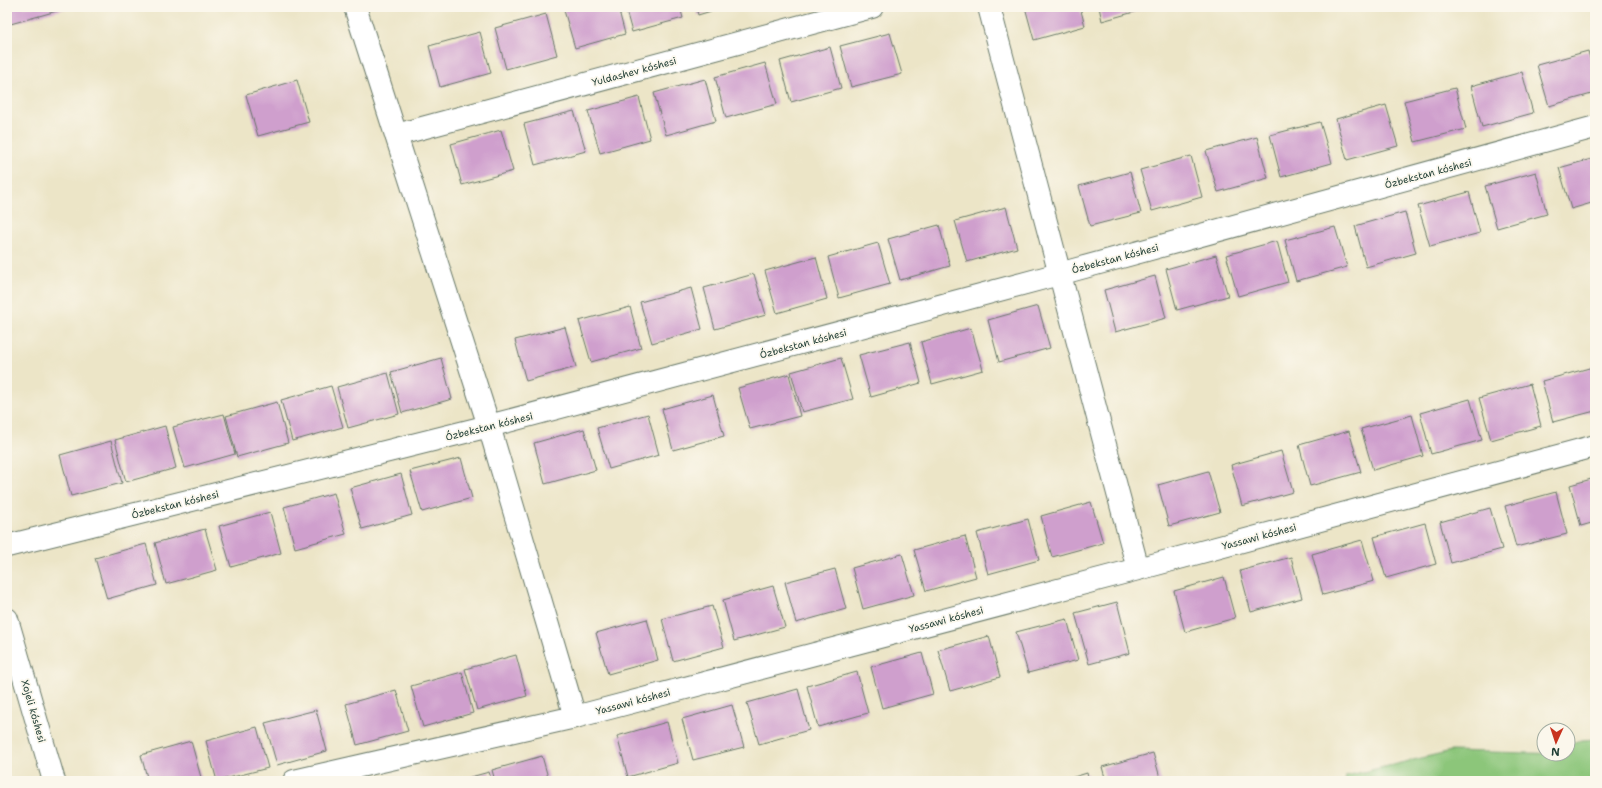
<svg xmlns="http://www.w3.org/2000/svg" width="1602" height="788" font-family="'Shantell Sans',sans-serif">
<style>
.green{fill:#8cc67a;stroke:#568257}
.building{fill:#cf9fcd}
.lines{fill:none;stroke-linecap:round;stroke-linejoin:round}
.minor-casing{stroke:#677867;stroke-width:24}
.tertiary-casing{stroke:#677867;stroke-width:24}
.minor{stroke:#fff;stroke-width:22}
.tertiary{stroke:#fff;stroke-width:22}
.labels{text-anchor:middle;stroke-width:3.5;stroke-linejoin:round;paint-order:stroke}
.street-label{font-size:10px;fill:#1f3d34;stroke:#fbf7ec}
</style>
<rect width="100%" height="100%" fill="#fbf7ec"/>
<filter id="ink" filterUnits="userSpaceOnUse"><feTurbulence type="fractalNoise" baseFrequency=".025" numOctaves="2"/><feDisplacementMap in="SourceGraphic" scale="8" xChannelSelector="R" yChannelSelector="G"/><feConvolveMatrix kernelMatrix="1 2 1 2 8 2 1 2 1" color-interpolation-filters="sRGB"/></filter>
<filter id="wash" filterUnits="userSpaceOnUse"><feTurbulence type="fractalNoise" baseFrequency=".012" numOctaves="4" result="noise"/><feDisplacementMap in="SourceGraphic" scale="16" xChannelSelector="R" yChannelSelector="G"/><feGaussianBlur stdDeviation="0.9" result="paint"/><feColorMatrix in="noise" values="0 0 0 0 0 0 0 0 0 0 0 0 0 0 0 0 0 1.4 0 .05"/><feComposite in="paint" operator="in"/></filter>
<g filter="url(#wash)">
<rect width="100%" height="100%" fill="#ece5c7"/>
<polygon class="green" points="1595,739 1595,781 1345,781 1346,776 1451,751 1568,754 1568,744 1582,740"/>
<g id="blocks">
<g class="building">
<polygon points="7,7 71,7 7,25"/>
<polygon points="563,7 618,7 625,34 575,48"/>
<polygon points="625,7 680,7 683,18 632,32"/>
<polygon points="696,7 724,7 698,15"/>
<polygon points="1025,7 1080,7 1085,26 1034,40"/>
<polygon points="1099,7 1152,7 1102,21"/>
<polygon points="546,14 557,55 506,69 495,28"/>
<polygon points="480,32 491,73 440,87 429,46"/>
<polygon points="890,33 902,74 851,87 840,46"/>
<polygon points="830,47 841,88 791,102 780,61"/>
<polygon points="1588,51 1595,77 1595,93 1549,106 1537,65"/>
<polygon points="765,63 777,104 726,118 715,77"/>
<polygon points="1522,72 1533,113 1482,127 1471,86"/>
<polygon points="705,79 716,121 666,135 654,93"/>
<polygon points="297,80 309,122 258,136 246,95"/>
<polygon points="1455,88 1466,129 1415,142 1404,101"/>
<polygon points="639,97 650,139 600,153 588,111"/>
<polygon points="1386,105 1398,146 1347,160 1336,119"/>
<polygon points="574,111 586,151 535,165 524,124"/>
<polygon points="1320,122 1332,163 1281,177 1270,135"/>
<polygon points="501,130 513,171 462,185 451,144"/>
<polygon points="1257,137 1268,178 1218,192 1206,151"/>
<polygon points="1191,156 1202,197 1152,211 1140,170"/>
<polygon points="1595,158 1595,202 1571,209 1559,168"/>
<polygon points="1130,172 1141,213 1090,226 1079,186"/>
<polygon points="1536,172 1547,214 1497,228 1485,186"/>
<polygon points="1469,192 1480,233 1430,246 1418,206"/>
<polygon points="1006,207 1017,248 967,262 955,221"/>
<polygon points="1405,212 1416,253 1366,267 1355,226"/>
<polygon points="939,225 950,266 900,280 888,239"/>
<polygon points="1335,227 1347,267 1296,281 1285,240"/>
<polygon points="1277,241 1288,282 1238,296 1226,255"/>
<polygon points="878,243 890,284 839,298 828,257"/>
<polygon points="1216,255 1228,296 1177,310 1166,269"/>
<polygon points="816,257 827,299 777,313 765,271"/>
<polygon points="754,274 766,315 715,329 704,288"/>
<polygon points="1155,276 1166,318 1115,332 1104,290"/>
<polygon points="691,288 702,329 652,343 640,302"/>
<polygon points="1038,306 1050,348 999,362 988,320"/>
<polygon points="630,307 641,348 591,362 579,321"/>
<polygon points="565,327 576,367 526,381 515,340"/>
<polygon points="971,328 983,370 932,384 921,342"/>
<polygon points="910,342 921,383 871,397 859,355"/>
<polygon points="441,358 452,399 402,413 391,372"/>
<polygon points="841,358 853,399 802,412 791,372"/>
<polygon points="1593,367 1595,376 1595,411 1553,422 1542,381"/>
<polygon points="388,373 399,414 348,428 337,387"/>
<polygon points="789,374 800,416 750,429 738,388"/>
<polygon points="1530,384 1541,426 1491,440 1479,398"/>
<polygon points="331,386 343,427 292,441 281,400"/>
<polygon points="713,395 724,436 673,450 662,409"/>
<polygon points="1470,399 1482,440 1431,454 1420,413"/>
<polygon points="277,402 288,443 237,457 226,416"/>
<polygon points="224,414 235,454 185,468 173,427"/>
<polygon points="648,414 659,455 609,469 597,428"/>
<polygon points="1412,415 1423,456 1373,470 1361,429"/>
<polygon points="165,426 176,468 126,482 115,440"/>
<polygon points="584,429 596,470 545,484 534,443"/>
<polygon points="1349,431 1361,472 1310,486 1299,445"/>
<polygon points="111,441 122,483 71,496 60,455"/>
<polygon points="1281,451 1293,492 1242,506 1231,465"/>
<polygon points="461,458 472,498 422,512 410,471"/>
<polygon points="1208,471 1220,512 1169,526 1158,485"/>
<polygon points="401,474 412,515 362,529 350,488"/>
<polygon points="1595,478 1595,522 1581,526 1570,485"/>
<polygon points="1556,492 1567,534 1516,547 1505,506"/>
<polygon points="334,493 346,534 295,548 284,507"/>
<polygon points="1091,502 1103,543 1052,557 1041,516"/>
<polygon points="1490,508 1502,549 1451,563 1440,522"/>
<polygon points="270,512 281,553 231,567 219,526"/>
<polygon points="1028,519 1039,560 988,574 977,533"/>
<polygon points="1425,523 1436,564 1386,578 1374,537"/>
<polygon points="205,529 217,570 166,584 155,543"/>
<polygon points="965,536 976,577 926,591 914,550"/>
<polygon points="1362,540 1374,581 1323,595 1312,554"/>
<polygon points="146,544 157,585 107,599 95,558"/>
<polygon points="902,554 914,595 863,609 852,568"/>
<polygon points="1291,557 1302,598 1251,612 1240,571"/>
<polygon points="835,569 846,609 796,623 785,582"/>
<polygon points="1224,577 1235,618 1185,632 1174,591"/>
<polygon points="773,586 785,627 734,641 723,600"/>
<polygon points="1117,602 1130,653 1089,664 1075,613"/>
<polygon points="712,606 724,647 673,661 662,619"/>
<polygon points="647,619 658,660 608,674 596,633"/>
<polygon points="1067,619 1078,660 1028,673 1016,632"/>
<polygon points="989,636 1000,677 950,691 938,650"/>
<polygon points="922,653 933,694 882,708 871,667"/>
<polygon points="516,655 527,696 477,710 465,669"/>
<polygon points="462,672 473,713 423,727 411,686"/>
<polygon points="857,672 868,713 818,727 807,686"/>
<polygon points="798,689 809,730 759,744 747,703"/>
<polygon points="396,690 408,731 357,745 346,704"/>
<polygon points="732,705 744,747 693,760 682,719"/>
<polygon points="316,710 327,751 277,765 265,723"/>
<polygon points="667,722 678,763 628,777 617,736"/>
<polygon points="257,727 268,768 217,781 206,741"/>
<polygon points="191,741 202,781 148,781 141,755"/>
<polygon points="1153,753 1161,781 1106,781 1102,767"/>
<polygon points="542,756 549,781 495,781 492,770"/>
<polygon points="489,772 492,781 456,781"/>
<polygon points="1087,773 1089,781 1061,781"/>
</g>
</g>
</g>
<g filter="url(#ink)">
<use href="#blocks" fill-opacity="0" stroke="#677867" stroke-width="1"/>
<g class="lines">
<g class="minor-casing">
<g id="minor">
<polyline points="355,7 489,426 575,717"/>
<polyline points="989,7 1138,569"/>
<polyline points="396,135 872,7"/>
<polyline points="7,546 489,426 1059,274 1595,127"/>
<polyline points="294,781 575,717 1138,569 1595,446"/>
</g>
</g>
<g class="tertiary-casing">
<polyline id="tertiary" points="7,619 54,781"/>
</g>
<use href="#minor" class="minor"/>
<use href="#tertiary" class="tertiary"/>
</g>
</g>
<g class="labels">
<g class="street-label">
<text transform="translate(634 71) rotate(-15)" y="4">Yuldashev kóshesi</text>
<text transform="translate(1428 173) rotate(-15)" y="4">Ózbekstan kóshesi</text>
<text transform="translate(1115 258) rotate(-15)" y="4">Ózbekstan kóshesi</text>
<text transform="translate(803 343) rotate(-15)" y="4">Ózbekstan kóshesi</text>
<text transform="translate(489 426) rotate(-14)" y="4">Ózbekstan kóshesi</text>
<text transform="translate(175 504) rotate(-14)" y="4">Ózbekstan kóshesi</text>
<text transform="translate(1259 536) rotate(-15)" y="4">Yassawi kóshesi</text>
<text transform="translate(946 619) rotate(-15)" y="4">Yassawi kóshesi</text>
<text transform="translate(633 701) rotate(-15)" y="4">Yassawi kóshesi</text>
<text transform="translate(34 711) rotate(74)" y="4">Xojeli kóshesi</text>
</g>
</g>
<rect width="1602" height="788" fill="none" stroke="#fbf7ec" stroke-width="24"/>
<g transform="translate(1556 742) rotate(183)"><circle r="19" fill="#fbf7ec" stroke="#a3ada2"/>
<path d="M0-3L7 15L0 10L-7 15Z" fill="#c8321e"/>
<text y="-6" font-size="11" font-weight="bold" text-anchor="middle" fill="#1f3d34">N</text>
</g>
</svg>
